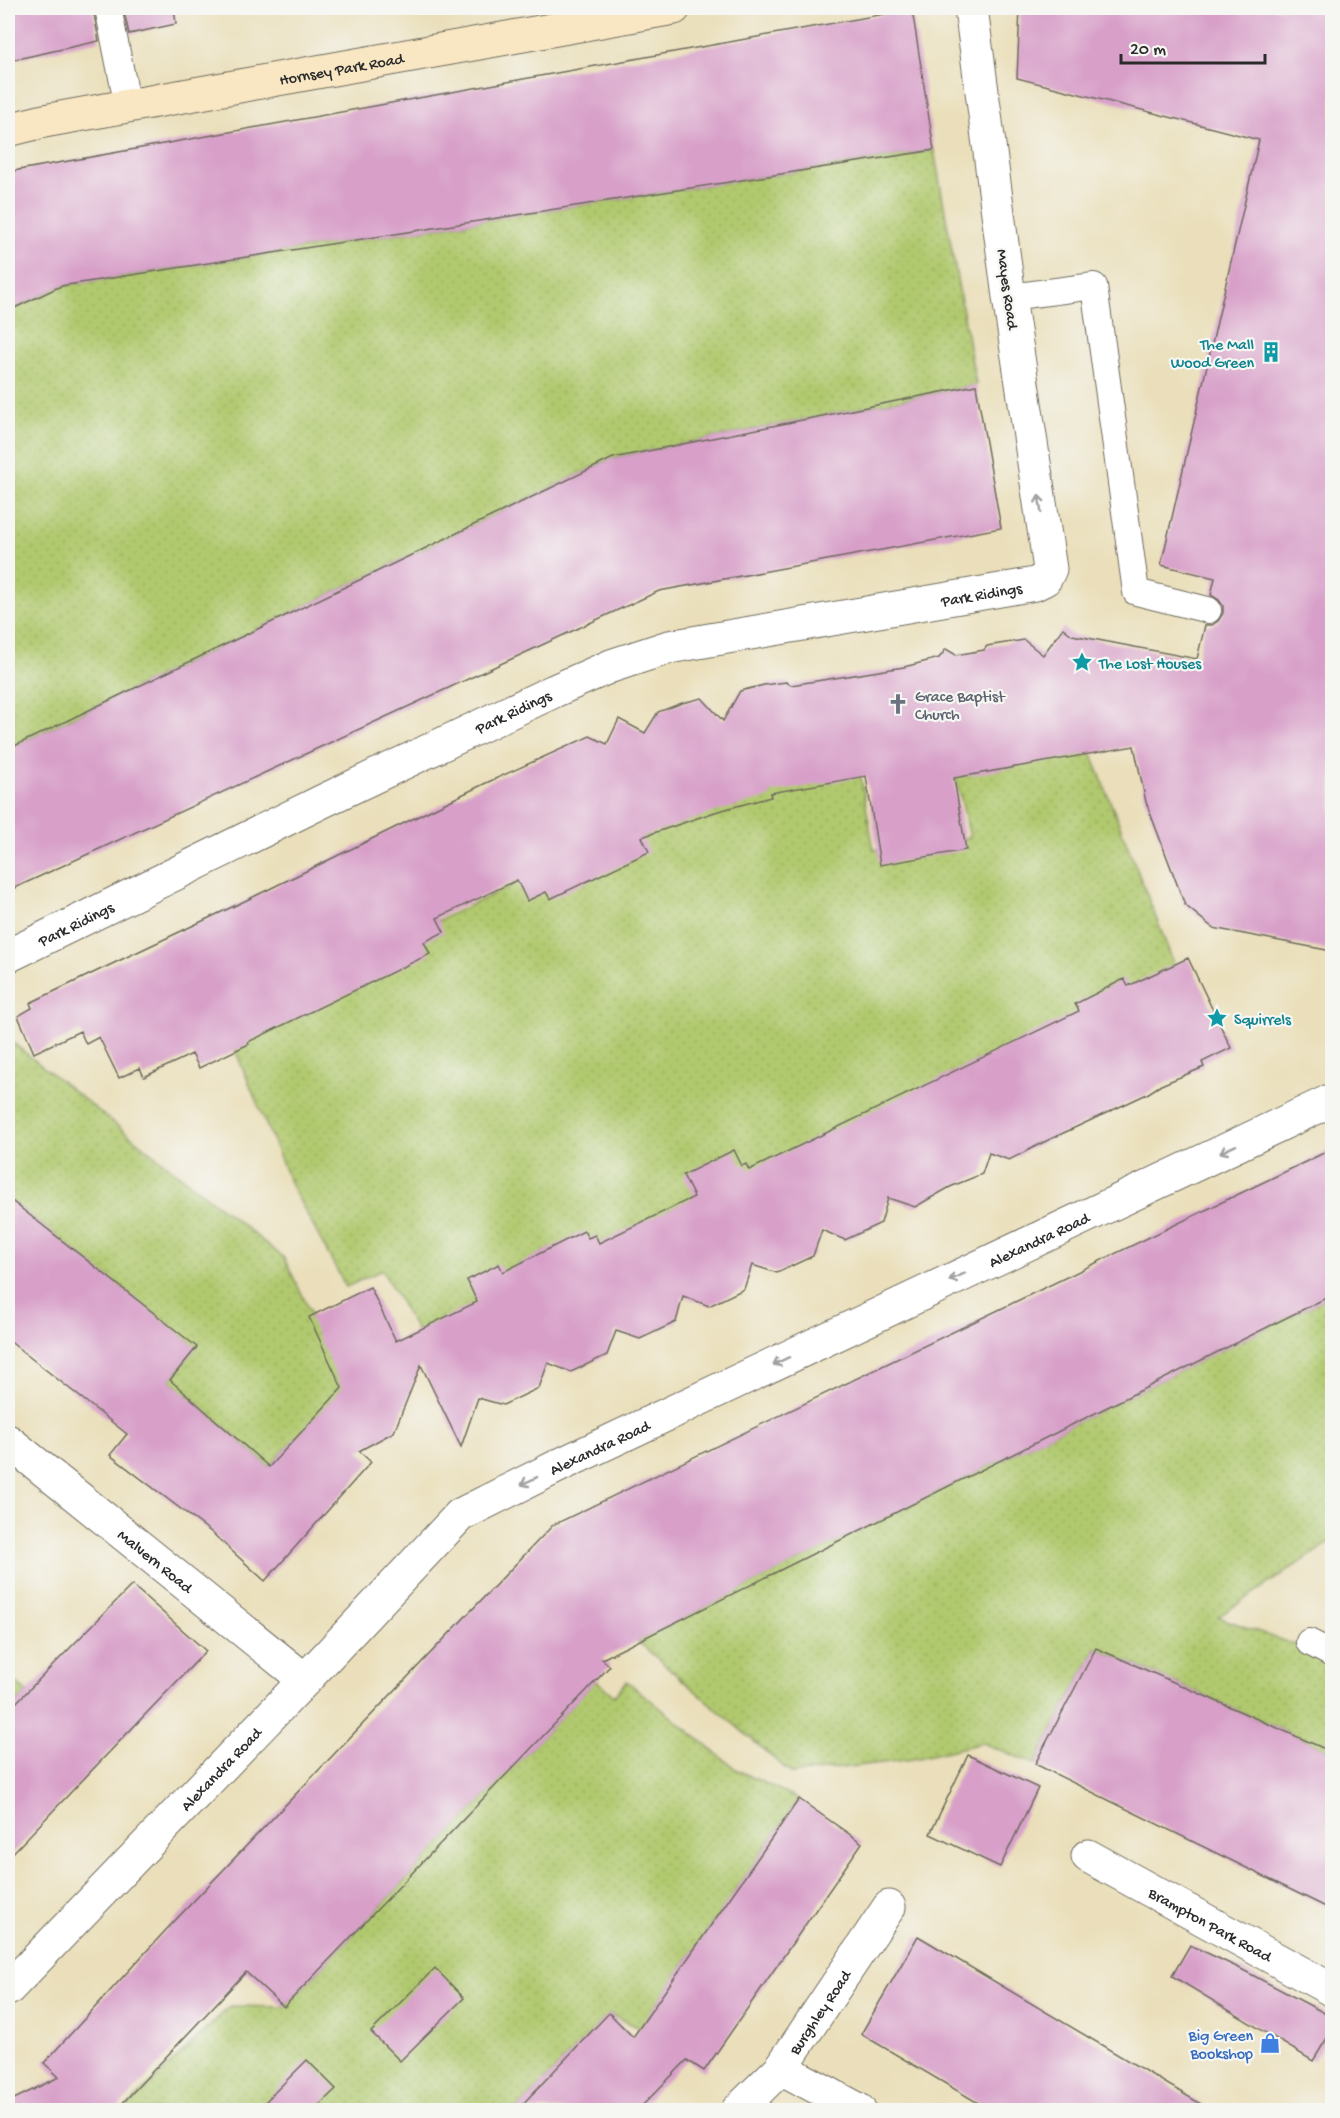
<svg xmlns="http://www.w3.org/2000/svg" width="1340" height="2118" font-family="'Gochi Hand',sans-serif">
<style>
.garden{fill:url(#garden-dots);stroke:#6e7a4c;stroke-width:1.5}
.building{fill:#d8a0c9}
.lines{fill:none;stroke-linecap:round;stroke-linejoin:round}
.service-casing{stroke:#6e6a5d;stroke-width:28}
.minor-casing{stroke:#6e6a5d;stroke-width:35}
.secondary-casing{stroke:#6e6a5d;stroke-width:35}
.service{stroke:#fff;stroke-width:26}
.minor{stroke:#fff;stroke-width:33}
.secondary{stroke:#f9e7c3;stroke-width:33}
.oneway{stroke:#a0a0a0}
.labels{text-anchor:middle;stroke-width:4.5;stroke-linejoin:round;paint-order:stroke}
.street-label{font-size:16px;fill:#2b2b2b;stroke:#f6f6f2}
.culture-label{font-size:16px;fill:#0d838f;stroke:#f6f6f2;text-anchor:start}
.worship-label{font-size:16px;fill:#5b616d;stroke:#f6f6f2;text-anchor:start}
.shop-label{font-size:16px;fill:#366cbe;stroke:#f6f6f2;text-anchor:end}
</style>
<defs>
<pattern id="garden-dots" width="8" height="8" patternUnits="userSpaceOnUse" patternTransform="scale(1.5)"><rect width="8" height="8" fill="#b1c96e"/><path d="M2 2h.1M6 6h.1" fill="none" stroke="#98ad5f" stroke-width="1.8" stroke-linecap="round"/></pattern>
</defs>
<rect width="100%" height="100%" fill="#f6f6f2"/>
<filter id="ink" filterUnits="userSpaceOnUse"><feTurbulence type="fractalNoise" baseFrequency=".0167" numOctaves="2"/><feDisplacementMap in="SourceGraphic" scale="12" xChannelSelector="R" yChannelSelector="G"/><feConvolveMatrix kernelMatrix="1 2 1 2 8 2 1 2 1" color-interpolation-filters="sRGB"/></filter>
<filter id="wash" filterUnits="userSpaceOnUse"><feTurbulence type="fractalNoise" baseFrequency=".008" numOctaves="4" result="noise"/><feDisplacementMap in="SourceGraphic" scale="24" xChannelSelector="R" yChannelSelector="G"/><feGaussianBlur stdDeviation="1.35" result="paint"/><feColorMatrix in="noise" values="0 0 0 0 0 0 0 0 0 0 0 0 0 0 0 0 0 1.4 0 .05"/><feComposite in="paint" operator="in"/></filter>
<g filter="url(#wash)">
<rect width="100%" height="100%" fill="#eadfba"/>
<g class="garden">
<polygon points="934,150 976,385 613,458 8,749 8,311 61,286"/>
<polygon points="1085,737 1176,969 425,1346 382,1270 346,1287 292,1187 224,1023 696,797 859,767 874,850 970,837 952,761"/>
<polygon points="8,1039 284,1258 346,1385 269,1467 170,1380 196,1347 8,1198"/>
<polygon points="1332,1295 1332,1541 1218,1617 1306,1649 1332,1667 1332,1752 1096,1648 1035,1764 982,1743 914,1759 792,1774 637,1641"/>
<polygon points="8,1677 27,1692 8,1711"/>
<polygon points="596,1680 614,1696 627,1681 737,1770 799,1799 640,2028 609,2014 517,2110 124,2110 230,2006 284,2007"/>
</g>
<g id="blocks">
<g class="building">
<polygon points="8,8 93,8 99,41 8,61"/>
<polygon points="123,8 174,8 176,24 129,34"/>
<polygon points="1020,8 1332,8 1332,951 1213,928 1185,905 1146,802 1134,746 954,778 966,850 880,865 866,776 770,793 771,797 715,812 642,837 649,852 550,899 546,892 527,901 517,880 437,918 444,932 424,942 430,954 248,1042 249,1044 199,1068 192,1054 144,1077 140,1068 119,1078 99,1037 86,1044 80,1031 34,1053 18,1016 32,1008 30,1003 251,898 486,783 590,736 607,744 619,719 645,733 658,712 682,703 702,698 723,721 740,691 764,685 786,682 791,685 904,667 939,658 946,649 956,655 984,650 987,646 1024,640 1043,655 1063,628 1072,635 1197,659 1205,625 1212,625 1218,621 1223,613 1223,606 1219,600 1211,595 1215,578 1161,565 1259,140 1017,78"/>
<polygon points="912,9 934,150 61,286 8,311 8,172"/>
<polygon points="976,385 1001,528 659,591 8,891 8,749 613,458"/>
<polygon points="1188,958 1231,1048 1202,1062 1204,1067 1161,1085 1147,1094 1042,1143 1009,1160 989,1153 982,1174 950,1187 915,1207 888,1198 881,1223 845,1240 822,1230 813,1256 777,1273 752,1265 744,1289 709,1306 683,1296 676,1322 640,1339 616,1331 607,1355 571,1372 548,1363 539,1388 503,1405 478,1398 461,1447 421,1365 394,1432 359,1451 371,1462 265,1581 211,1532 110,1455 127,1434 8,1340 8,1198 197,1347 170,1380 269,1467 342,1388 309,1317 370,1287 396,1341 477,1302 467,1280 499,1264 503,1272 584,1231 588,1238 595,1235 599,1243 694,1197 683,1175 734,1150 742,1166 746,1164 749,1170 1079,1011 1075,1004 1124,979 1128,986"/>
<polygon points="1332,1149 1332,1295 602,1659 610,1666 284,2007 246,1972 116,2110 8,2110 8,2102 59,2077 44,2063 165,1931 553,1525"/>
<polygon points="132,1585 206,1651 8,1858 8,1711"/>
<polygon points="1096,1648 1332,1752 1332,1910 1035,1764"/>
<polygon points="968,1755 1038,1788 1000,1867 930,1834"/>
<polygon points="799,1799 862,1843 704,2071 687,2060 638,2110 517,2110 609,2013 633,2037"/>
<polygon points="918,1936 1211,2110 990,2110 861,2034"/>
<polygon points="1190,1945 1241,1969 1332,2017 1332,2030 1313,2061 1172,1976"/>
<polygon points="435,1968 464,1998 400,2061 371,2032"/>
<polygon points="307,2060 336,2089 314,2110 257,2110"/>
</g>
</g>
</g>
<g filter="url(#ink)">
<use href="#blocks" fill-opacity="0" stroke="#6e6a5d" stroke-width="1.5"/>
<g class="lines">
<g class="service-casing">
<g id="service">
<polyline points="108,8 128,107"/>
<polyline points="1009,297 1094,286 1136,592 1208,610"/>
<polyline points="1309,1642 1332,1654"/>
</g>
</g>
<g class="minor-casing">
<g id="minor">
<path id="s1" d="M8,956L323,801L554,691L611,666L669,647L1035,584L1045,579L1050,569L1009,297L971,8"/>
<path id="s2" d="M8,1441L305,1680"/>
<path id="s3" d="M1088,1856L1332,1990"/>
<path id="s4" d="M8,1989L305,1680L460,1515L560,1465L1332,1100"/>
<polyline points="781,2068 859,2110"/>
<path id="s5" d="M738,2110L781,2068L889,1907"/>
</g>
</g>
<g class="secondary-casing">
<g id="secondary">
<path id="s6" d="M8,130L44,121L674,8"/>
</g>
</g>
<use href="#service" class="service"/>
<use href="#minor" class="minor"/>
<use href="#secondary" class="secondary"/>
</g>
<defs><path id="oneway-shaft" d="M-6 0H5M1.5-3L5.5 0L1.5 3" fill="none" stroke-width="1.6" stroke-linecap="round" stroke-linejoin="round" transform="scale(1.5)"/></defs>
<g class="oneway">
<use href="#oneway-shaft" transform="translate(1040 504) rotate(-98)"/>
<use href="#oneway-shaft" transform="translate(1228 1149) rotate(155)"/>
<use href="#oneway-shaft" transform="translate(957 1277) rotate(155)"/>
<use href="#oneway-shaft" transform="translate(781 1361) rotate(155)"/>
<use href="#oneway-shaft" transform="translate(529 1481) rotate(154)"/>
</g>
</g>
<defs>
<g id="building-bare" transform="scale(1.62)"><path d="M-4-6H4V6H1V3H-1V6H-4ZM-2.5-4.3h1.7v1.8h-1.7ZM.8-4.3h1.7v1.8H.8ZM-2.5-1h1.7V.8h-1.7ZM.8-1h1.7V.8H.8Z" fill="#0f9aa8" stroke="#f6f6f2" stroke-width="2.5" paint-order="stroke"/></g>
<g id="sight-bare" transform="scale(1.62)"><path d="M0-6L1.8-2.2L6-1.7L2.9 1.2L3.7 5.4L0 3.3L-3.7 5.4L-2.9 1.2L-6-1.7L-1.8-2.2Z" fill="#0f9aa8" stroke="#f6f6f2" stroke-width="2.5" paint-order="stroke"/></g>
<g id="church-bare" transform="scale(1.62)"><path d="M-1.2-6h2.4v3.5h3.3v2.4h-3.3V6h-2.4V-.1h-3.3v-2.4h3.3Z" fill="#6b7280" stroke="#f6f6f2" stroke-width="2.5" paint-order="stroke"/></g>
<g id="shop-bare" transform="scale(1.62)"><path d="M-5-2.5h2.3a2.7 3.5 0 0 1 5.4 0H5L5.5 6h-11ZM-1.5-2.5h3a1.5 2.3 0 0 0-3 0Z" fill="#3f7fe0" stroke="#f6f6f2" stroke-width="2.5" paint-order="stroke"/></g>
</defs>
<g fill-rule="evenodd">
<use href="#building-bare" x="1271" y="352"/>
<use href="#sight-bare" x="1082" y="662"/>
<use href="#church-bare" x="898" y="704"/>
<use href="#sight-bare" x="1217" y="1018"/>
<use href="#shop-bare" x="1270" y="2043"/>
</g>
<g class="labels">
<g class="street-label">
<text dy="6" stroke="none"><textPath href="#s6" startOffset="339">Hornsey Park Road</textPath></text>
<text transform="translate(1009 289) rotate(82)" y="6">Mayes Road</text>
<text dy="6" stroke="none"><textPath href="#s1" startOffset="1047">Park Ridings</textPath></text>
<text dy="6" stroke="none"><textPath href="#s1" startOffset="561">Park Ridings</textPath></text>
<text dy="6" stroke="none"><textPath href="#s1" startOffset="75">Park Ridings</textPath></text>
<text dy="6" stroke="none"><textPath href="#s4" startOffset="1296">Alexandra Road</textPath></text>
<text dy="6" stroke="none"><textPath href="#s4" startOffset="810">Alexandra Road</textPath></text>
<text dy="6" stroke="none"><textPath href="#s2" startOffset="190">Malvern Road</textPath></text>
<text dy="6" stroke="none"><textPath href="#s4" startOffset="306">Alexandra Road</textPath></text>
<text dy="6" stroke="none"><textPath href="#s3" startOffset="140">Brampton Park Road</textPath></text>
<text dy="6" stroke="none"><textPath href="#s5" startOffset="128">Burghley Road</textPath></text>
</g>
<g class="culture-label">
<text x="1254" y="349" text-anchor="end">The Mall<tspan x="1254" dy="18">Wood Green</tspan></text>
<text x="1099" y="668">The Lost Houses</text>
<text x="1234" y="1024">Squirrels</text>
</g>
<g class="worship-label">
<text x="915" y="701">Grace Baptist<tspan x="915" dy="18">Church</tspan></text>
</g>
<g class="shop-label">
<text x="1253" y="2040">Big Green<tspan x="1253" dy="18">Bookshop</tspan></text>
</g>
</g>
<rect width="1340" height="2118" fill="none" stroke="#f6f6f2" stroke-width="30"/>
<path d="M1121 54v9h144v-9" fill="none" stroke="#2b2b2b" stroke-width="3"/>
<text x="1130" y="54" font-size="18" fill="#2b2b2b" stroke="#f6f6f2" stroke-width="4.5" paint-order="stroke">20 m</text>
</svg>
